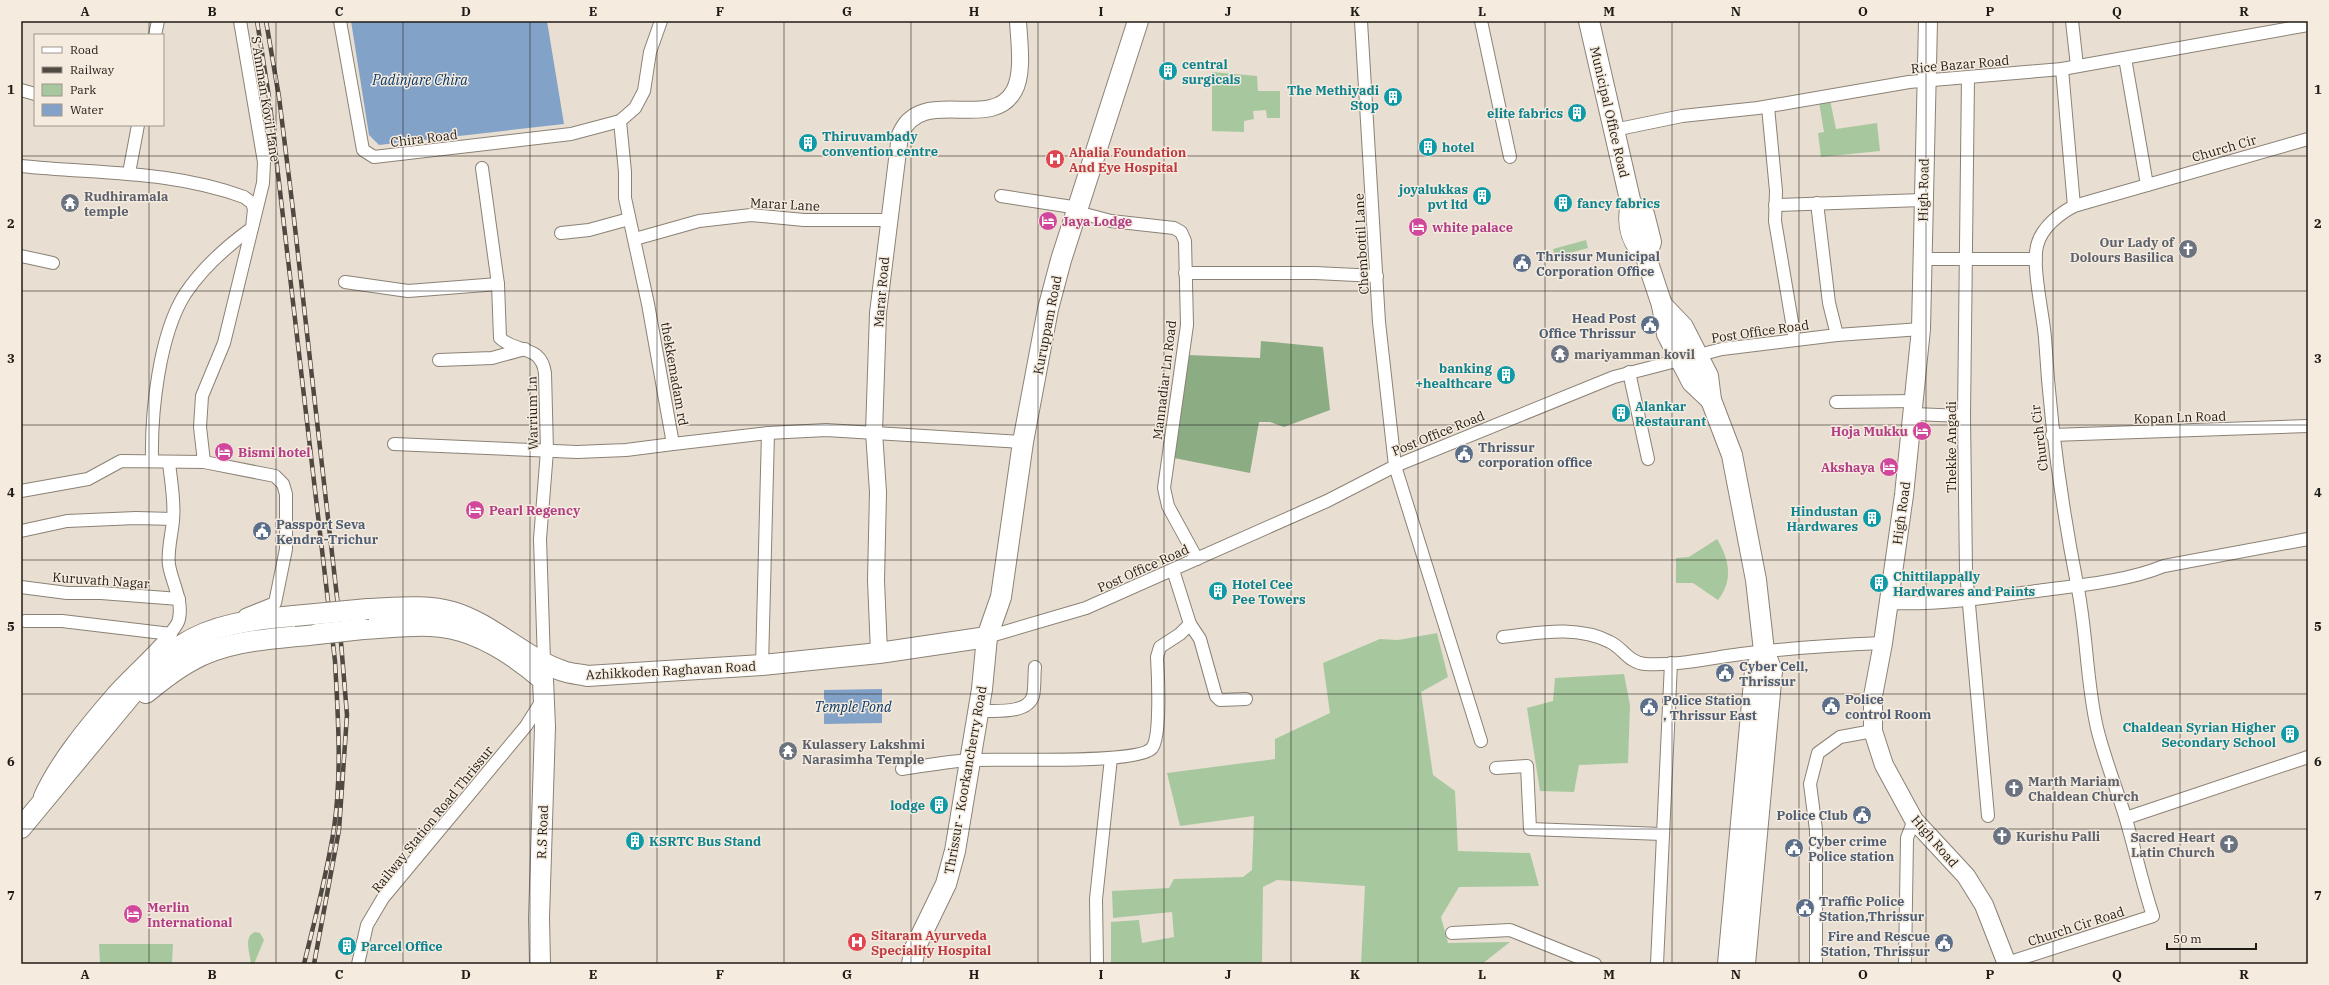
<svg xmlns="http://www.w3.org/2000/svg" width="2329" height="985" font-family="'IBM Plex Serif',serif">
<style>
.green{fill:#a7c89f}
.forest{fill:#8cac84}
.water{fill:#82a2c8}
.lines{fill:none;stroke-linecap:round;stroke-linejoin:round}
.minor-casing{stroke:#8b8276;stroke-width:14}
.tertiary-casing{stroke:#8b8276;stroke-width:18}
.secondary-casing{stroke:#8b8276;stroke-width:20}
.primary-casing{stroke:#8b8276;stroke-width:22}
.minor{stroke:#fff;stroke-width:12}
.tertiary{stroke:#fff;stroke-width:16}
.secondary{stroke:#fff;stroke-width:18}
.primary{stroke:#fff;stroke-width:20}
.rail-casing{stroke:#4f4942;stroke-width:4.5}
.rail{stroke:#f5ebde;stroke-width:3;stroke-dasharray:9;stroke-linecap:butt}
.primary-bridge-casing{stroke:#8b8276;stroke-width:22;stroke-linecap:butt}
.primary-bridge{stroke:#fff;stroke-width:20}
.grid{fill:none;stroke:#1f1b16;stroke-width:1;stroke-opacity:0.55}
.labels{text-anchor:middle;stroke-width:3;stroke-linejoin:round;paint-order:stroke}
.culture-label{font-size:13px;font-weight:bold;fill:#0d838f;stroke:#f5ebde;text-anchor:start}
.street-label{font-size:13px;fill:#1f1b16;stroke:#f5ebde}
.health-label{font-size:13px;font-weight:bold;fill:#be3a42;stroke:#f5ebde;text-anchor:start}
.worship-label{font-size:13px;font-weight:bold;fill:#5b616d;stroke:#f5ebde;text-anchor:start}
.hotel-label{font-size:13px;font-weight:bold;fill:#b23c85;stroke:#f5ebde;text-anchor:start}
.service-label{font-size:13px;font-weight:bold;fill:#4e5e75;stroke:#f5ebde;text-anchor:start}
.water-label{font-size:14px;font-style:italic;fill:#083868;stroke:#f5ebde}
.neatline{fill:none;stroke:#1f1b16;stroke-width:1.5}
.grid-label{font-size:13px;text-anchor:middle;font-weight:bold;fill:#1f1b16}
</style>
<rect width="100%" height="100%" fill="#e8ded1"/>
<g class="green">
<polygon points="1212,72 1257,76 1258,91 1280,91 1280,118 1267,118 1266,110 1253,111 1254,119 1244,121 1244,132 1212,131"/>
<polygon points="1830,100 1836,129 1877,123 1880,151 1821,157 1818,133 1824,132 1819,102"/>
<polygon points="1586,240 1588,248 1555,257 1553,249"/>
<path d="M1717,539C1729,559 1734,580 1718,600L1693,583H1676V558L1689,557Z"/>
<polygon points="1437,633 1448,677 1421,692 1433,775 1455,791 1458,851 1530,853 1539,886 1459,887 1441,917 1448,943 1510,942 1482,964 1361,964 1365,886 1277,880 1263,887 1262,963 1265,964 1111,964 1111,922 1139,920 1142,943 1174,937 1172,912 1113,918 1112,891 1169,888 1174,879 1243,877 1252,870 1254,816 1180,826 1167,773 1275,759 1275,739 1330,713 1323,663 1380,639 1398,640"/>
<polygon points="1624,674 1630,705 1628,763 1579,765 1574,792 1540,791 1527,708 1553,701 1555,678"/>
<path d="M255,932L260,933L264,940L254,964H251C250,953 243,937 255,932Z"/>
<polygon points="99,944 173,944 172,964 100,964"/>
</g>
<polygon class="forest" points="1261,341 1323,347 1330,410 1284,427 1270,422 1259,422 1250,473 1174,458 1188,355 1260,358"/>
<g class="water">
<polygon points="351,21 547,21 564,124 379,145 369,135"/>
<polygon points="882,689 882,723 824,724 824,690"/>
</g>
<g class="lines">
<g class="minor-casing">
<g id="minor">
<polyline points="340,21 363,150 374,157 571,134 620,121 635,108 644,91 650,52 661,21"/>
<polyline points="1361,21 1379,322 1395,466 1481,741"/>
<polyline points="1481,21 1510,157"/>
<polyline points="2072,21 2077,66"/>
<polyline points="155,35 158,21"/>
<polyline points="2125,58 2147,185"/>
<polyline points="2062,69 2074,206"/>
<polyline points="1968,77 1964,416 1966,571 1988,816"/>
<polyline points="21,90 35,94"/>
<polyline points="1768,107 1776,191 1775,221 1795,340"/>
<polyline points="620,121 625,172 625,198 648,304 673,444 768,433 826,430 1023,442"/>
<polyline points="1614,130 1682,116 1758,108 1909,82 2062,69 2308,25"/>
<path d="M21,166C98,174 170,170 244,197L252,203L254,209L252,228L224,343L202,396L200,427L204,462L121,461L88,479L21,491"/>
<path d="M482,168L498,284L500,338C517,354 541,344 545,373L547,451L540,539L544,662"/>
<polyline points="129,173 138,125"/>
<polyline points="1001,196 1079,208"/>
<polyline points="1817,203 1829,303 1837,335"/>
<polyline points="1775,205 1922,200"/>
<polyline points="1077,212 1111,221 1174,228 1181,232 1185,241 1187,325 1164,488 1168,506 1197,559"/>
<polyline points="561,233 589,230 629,219"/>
<polyline points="635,239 699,221 751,215 804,220 888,220"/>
<polyline points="21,256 53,263"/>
<polyline points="1923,259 2036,259"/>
<polyline points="1185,273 1315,273 1377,276"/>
<polyline points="345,282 408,291 498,284"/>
<polyline points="439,360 492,358 525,349"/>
<polyline points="1629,372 1648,459"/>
<polyline points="1836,402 1914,401"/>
<polyline points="1913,414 1964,416"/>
<polyline points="2052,435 2308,426"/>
<polyline points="394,444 577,452 626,450 673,444"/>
<path d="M152,460C151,412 159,335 185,294C203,267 227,246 252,228L263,183L264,162L240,21"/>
<polyline points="204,462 275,476 283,484 286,494 286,549 275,603 245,615"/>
<polyline points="21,531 67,521 136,518 173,519"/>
<polyline points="21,587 67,593 101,593 179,599"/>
<path d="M1889,603C1941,605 1993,597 2044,590C2083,585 2127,581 2164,566L2308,539"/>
<polyline points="25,621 62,621 171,634"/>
<polyline points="1190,624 1200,639 1216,696 1220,700 1246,699"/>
<polyline points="987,637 1086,608 1327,501 1395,466 1614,377 1722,349 1837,335 1921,329"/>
<path d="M1503,637C1538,633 1577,625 1610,642C1623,648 1629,663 1645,664C1677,666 1710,658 1741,654C1789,648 1835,645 1883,643"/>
<polyline points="762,665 768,433"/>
<path d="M978,711C994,710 1027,715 1033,696C1035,687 1034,676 1035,667"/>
<polyline points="1496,768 1527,766 1530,829 1662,834"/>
<path d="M902,769C925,766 948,761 972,760C1000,758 1138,765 1152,748C1161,737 1158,674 1157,657L1160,647L1180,634L1190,624L1173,570"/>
<path d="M40,796C56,760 87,723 113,693C126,677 177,633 179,619C183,600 172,583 169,565C167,551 172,534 173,520C175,502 171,481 169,463"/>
<polyline points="2126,818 2308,757"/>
<polyline points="1452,933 1510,930 1595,964"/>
<polyline points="1816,962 1816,830 1810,784 1818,753 1840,737 1873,731"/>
<path d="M2007,963L2153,916C2142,883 2135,849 2125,816C2116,787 2104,757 2097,728C2086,680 2087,631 2077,584C2061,502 2050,421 2045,338C2043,313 2032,268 2037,246C2041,228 2059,214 2074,206L2308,139"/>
<polyline points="358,964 367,925 383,898 526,726 543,699"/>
<polyline points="1097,964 1096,899 1111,758"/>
<polyline points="1657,964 1671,663"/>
<polyline points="1905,964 1907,838 1914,820"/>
</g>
</g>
<g class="tertiary-casing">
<path id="tertiary" d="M879,653L876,580L878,492L874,432L878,313L900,135C920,84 991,133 1014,91C1024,73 1019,41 1018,21"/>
</g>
<g class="secondary-casing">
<polyline id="secondary" points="1928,21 1921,329 1904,495 1883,643 1873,696 1873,731 1884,765 1914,820 1966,876 1984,905 2007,964"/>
</g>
<g class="primary-casing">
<g id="primary">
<polyline points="1589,21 1631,204 1644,214 1651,242 1646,257 1662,305 1683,327 1708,376 1711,400 1732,455 1756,580 1764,651 1772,671 1745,964"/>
<path d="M1631,204C1626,225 1631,241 1646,257"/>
<polyline points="1662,305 1667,334 1680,359 1692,382 1711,400"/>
<path d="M368,609C395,608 426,604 453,612C493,624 524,658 563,671C571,674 580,674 587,676L762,665L879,653L987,637"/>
<path d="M363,629C385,628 408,625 430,626C473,627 513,654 543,680L545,727L539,918L540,964"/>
<path d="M146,693C160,682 174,670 191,661C228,639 276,639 317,634"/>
<path d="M21,828L142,682C154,670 165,655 180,646C213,624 255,619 294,616"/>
<polyline points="912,964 915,948 946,884 955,851 982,689 987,637 1001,597 1023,442 1048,309 1061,260 1138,21"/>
<polyline points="1728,964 1755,671 1764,651"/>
</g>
</g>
<use href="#minor" class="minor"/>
<use href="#tertiary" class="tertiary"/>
<use href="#secondary" class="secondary"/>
<use href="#primary" class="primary"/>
<g class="rail-casing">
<g id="rail">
<path d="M257,21L269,97L335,661C338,716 342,773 334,828C327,874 315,919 304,964"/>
<polyline points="266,21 279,97 293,210 338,606 347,715 339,830 314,964"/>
</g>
</g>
<use href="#rail" class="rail"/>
<g class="primary-bridge-casing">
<g id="primary-bridge">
<polyline points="294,616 368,609"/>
<polyline points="317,634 363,629"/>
</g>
</g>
<use href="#primary-bridge" class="primary-bridge"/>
</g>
<path class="grid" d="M149,21V35M276,21V964M403,21V964M530,21V964M657,21V964M784,21V964M911,21V964M1038,21V964M1164,21V964M1291,21V964M1418,21V964M1545,21V964M1672,21V964M1799,21V964M1926,21V964M2053,21V964M2180,21V964M149,125V964M21,156H2308M21,291H2308M21,425H2308M21,560H2308M21,694H2308M21,829H2308"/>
<defs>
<g id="building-disc" transform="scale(1)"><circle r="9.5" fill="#0f9aa8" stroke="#f5ebde"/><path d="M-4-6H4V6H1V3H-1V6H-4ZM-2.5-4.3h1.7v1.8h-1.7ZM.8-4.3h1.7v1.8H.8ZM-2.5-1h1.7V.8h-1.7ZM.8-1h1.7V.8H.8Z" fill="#fff"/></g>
<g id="hospital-disc" transform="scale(1)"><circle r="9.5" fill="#e0444e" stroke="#f5ebde"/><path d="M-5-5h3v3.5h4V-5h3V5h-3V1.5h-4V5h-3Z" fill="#fff"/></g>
<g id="temple-disc" transform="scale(1)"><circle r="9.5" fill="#6b7280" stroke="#f5ebde"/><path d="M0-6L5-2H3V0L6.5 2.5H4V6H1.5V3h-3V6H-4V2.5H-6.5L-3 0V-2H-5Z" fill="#fff"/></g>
<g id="hotel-disc" transform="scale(1)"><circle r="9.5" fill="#d1479c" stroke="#f5ebde"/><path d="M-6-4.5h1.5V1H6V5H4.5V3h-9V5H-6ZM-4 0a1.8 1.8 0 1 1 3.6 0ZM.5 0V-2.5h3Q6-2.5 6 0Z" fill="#fff"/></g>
<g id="church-disc" transform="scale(1)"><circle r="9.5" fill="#6b7280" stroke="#f5ebde"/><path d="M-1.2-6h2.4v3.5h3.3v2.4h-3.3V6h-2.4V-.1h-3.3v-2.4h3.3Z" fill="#fff"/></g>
<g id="civic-disc" transform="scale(1)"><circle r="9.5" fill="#5c6f8a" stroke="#f5ebde"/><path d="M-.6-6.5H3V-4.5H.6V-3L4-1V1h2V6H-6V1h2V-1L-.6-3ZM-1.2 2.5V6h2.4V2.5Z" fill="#fff"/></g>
</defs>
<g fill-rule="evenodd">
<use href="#building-disc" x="1168" y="71"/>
<use href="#building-disc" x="1393" y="97"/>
<use href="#building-disc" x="1577" y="113"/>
<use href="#building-disc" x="808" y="143"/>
<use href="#building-disc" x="1428" y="147"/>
<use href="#hospital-disc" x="1055" y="159"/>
<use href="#building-disc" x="1482" y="196"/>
<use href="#temple-disc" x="70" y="203"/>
<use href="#building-disc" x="1563" y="203"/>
<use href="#hotel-disc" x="1048" y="221"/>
<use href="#hotel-disc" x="1418" y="227"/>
<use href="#church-disc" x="2188" y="249"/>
<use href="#civic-disc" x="1522" y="263"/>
<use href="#civic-disc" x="1650" y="325"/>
<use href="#temple-disc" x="1560" y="354"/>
<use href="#building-disc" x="1506" y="375"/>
<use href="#building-disc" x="1621" y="413"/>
<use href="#hotel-disc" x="1922" y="431"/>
<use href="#hotel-disc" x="224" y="452"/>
<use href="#civic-disc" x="1464" y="454"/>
<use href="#hotel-disc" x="1889" y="467"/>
<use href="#hotel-disc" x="475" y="510"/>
<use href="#building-disc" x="1872" y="518"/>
<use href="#civic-disc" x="262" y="531"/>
<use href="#building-disc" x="1879" y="583"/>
<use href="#building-disc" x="1218" y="591"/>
<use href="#civic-disc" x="1725" y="673"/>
<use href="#civic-disc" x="1831" y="706"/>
<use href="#civic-disc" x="1649" y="707"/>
<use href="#building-disc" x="2290" y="734"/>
<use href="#temple-disc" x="788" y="751"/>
<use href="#church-disc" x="2014" y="788"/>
<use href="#building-disc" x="939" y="805"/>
<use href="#civic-disc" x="1862" y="815"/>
<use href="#church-disc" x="2002" y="836"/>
<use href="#building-disc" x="635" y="841"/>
<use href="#church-disc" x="2229" y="844"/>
<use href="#civic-disc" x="1794" y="848"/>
<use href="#civic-disc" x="1805" y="908"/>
<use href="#hotel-disc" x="133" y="914"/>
<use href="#hospital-disc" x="857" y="942"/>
<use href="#civic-disc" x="1944" y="943"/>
<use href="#building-disc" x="347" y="946"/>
</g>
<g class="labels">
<g class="culture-label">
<text x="1182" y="69">central<tspan x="1182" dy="15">surgicals</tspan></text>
<text x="1379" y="95" text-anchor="end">The Methiyadi<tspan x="1379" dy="15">Stop</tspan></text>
<text x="1563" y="118" text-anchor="end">elite fabrics</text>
<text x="822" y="141">Thiruvambady<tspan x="822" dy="15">convention centre</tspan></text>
<text x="1442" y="152">hotel</text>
<text x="1468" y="194" text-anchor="end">joyalukkas<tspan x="1468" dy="15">pvt ltd</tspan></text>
<text x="1577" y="208">fancy fabrics</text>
<text x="1492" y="373" text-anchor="end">banking<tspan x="1492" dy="15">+healthcare</tspan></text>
<text x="1635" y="411">Alankar<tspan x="1635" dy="15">Restaurant</tspan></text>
<text x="1858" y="516" text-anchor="end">Hindustan<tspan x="1858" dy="15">Hardwares</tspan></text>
<text x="1893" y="581">Chittilappally<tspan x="1893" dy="15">Hardwares and Paints</tspan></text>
<text x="1232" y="589">Hotel Cee<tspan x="1232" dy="15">Pee Towers</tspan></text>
<text x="2276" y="732" text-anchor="end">Chaldean Syrian Higher<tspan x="2276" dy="15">Secondary School</tspan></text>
<text x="925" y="810" text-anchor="end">lodge</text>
<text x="649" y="846">KSRTC Bus Stand</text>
<text x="361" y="951">Parcel Office</text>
</g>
<g class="street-label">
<text transform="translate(1960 64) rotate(-5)" y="5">Rice Bazar Road</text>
<text transform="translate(266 99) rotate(81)" y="5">S Amman Kovil Lane</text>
<text transform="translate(1610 112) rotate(77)" y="5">Municipal Office Road</text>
<text transform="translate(424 138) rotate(-7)" y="5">Chira Road</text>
<text transform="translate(2224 148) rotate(-16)" y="5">Church Cir</text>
<text transform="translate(1923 190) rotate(-89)" y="5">High Road</text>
<text transform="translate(785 204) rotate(3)" y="5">Marar Lane</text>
<text transform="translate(1361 244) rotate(-93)" y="5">Chembottil Lane</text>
<text transform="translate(881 292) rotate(-85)" y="5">Marar Road</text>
<text transform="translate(1047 325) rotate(-79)" y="5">Kuruppam Road</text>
<text transform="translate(1760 331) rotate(-8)" y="5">Post Office Road</text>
<text transform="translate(675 374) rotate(80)" y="5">thekkemadam rd</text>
<text transform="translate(1164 380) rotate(-83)" y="5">Mannadiar Ln Road</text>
<text transform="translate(532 413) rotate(-91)" y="5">Warrium Ln</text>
<text transform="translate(2180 417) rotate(-2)" y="5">Kopan Ln Road</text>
<text transform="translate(1438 433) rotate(-22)" y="5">Post Office Road</text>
<text transform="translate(2039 438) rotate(-97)" y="5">Church Cir</text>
<text transform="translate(1951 447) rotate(-90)" y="5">Thekke Angadi</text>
<text transform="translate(1901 513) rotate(-82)" y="5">High Road</text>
<text transform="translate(1143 568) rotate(-24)" y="5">Post Office Road</text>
<text transform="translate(101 580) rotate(4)" y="5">Kuruvath Nagar</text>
<text transform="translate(671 670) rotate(-3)" y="5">Azhikkoden Raghavan Road</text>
<text transform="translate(965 780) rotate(-80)" y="5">Thrissur - Koorkancherry Road</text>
<text transform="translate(432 819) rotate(-51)" y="5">Railway Station Road Thrissur</text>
<text transform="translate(542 832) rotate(-88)" y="5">R.S Road</text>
<text transform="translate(1935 841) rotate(49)" y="5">High Road</text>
<text transform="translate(2076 926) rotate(-18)" y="5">Church Cir Road</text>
</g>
<g class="health-label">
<text x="1069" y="157">Ahalia Foundation<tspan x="1069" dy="15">And Eye Hospital</tspan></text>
<text x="871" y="940">Sitaram Ayurveda<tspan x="871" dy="15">Speciality Hospital</tspan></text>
</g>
<g class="worship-label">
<text x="84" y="201">Rudhiramala<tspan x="84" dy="15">temple</tspan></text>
<text x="2174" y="247" text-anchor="end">Our Lady of<tspan x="2174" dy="15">Dolours Basilica</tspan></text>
<text x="1574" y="359">mariyamman kovil</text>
<text x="802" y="749">Kulassery Lakshmi<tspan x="802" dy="15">Narasimha Temple</tspan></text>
<text x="2028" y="786">Marth Mariam<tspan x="2028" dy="15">Chaldean Church</tspan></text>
<text x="2016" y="841">Kurishu Palli</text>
<text x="2215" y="842" text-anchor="end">Sacred Heart<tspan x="2215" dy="15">Latin Church</tspan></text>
</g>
<g class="hotel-label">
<text x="1062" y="226">Jaya Lodge</text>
<text x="1432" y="232">white palace</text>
<text x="1908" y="436" text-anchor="end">Hoja Mukku</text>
<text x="238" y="457">Bismi hotel</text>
<text x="1875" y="472" text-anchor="end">Akshaya</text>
<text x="489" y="515">Pearl Regency</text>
<text x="147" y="912">Merlin<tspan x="147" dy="15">International</tspan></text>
</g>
<g class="service-label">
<text x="1536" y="261">Thrissur Municipal<tspan x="1536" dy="15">Corporation Office</tspan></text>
<text x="1636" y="323" text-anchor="end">Head Post<tspan x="1636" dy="15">Office Thrissur</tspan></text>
<text x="1478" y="452">Thrissur<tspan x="1478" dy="15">corporation office</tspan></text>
<text x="276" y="529">Passport Seva<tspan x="276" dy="15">Kendra-Trichur</tspan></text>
<text x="1739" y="671">Cyber Cell,<tspan x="1739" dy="15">Thrissur</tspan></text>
<text x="1845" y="704">Police<tspan x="1845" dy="15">control Room</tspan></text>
<text x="1663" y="705">Police Station<tspan x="1663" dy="15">, Thrissur East</tspan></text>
<text x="1848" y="820" text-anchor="end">Police Club</text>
<text x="1808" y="846">Cyber crime<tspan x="1808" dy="15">Police station</tspan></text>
<text x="1819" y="906">Traffic Police<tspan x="1819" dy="15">Station,Thrissur</tspan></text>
<text x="1930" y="941" text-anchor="end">Fire and Rescue<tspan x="1930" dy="15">Station, Thrissur</tspan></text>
</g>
<g class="water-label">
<text x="420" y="85">Padinjare Chira</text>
<text x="853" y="712">Temple Pond</text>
</g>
</g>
<rect width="2329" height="985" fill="none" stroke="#f5ebde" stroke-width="44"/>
<rect x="34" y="34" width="130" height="92" fill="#f5ebde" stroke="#9f988e"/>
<rect x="42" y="47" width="20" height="6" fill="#ffffff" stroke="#9f988e"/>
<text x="70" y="54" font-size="12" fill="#1f1b16">Road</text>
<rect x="42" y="67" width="20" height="6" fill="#4f4942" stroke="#9f988e"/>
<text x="70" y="74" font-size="12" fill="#1f1b16">Railway</text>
<rect x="42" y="84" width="20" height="12" fill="#a7c89f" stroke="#9f988e"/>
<text x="70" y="94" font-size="12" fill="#1f1b16">Park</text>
<rect x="42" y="104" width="20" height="12" fill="#82a2c8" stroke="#9f988e"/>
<text x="70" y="114" font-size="12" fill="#1f1b16">Water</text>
<path d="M2167 943v6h89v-6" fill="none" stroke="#1f1b16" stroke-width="2"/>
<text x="2173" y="943" font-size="12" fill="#1f1b16" stroke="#f5ebde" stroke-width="3" paint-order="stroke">50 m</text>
<rect x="22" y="22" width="2285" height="941" class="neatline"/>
<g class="grid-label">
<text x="85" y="16">A</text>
<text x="212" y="16">B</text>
<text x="339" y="16">C</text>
<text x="466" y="16">D</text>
<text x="593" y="16">E</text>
<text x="720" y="16">F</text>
<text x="847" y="16">G</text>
<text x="974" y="16">H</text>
<text x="1101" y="16">I</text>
<text x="1228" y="16">J</text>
<text x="1355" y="16">K</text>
<text x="1482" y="16">L</text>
<text x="1609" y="16">M</text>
<text x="1736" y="16">N</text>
<text x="1863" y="16">O</text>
<text x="1990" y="16">P</text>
<text x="2117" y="16">Q</text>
<text x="2244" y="16">R</text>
<text x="11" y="94">1</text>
<text x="2318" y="94">1</text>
<text x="11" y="228">2</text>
<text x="2318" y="228">2</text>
<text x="11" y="363">3</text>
<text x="2318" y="363">3</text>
<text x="11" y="497">4</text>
<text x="2318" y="497">4</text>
<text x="11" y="631">5</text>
<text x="2318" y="631">5</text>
<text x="11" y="766">6</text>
<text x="2318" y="766">6</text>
<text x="11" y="900">7</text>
<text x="2318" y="900">7</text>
<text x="85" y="979">A</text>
<text x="212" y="979">B</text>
<text x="339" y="979">C</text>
<text x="466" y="979">D</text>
<text x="593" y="979">E</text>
<text x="720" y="979">F</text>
<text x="847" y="979">G</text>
<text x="974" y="979">H</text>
<text x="1101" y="979">I</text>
<text x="1228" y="979">J</text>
<text x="1355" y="979">K</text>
<text x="1482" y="979">L</text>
<text x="1609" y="979">M</text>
<text x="1736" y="979">N</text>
<text x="1863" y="979">O</text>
<text x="1990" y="979">P</text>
<text x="2117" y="979">Q</text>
<text x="2244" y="979">R</text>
</g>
</svg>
